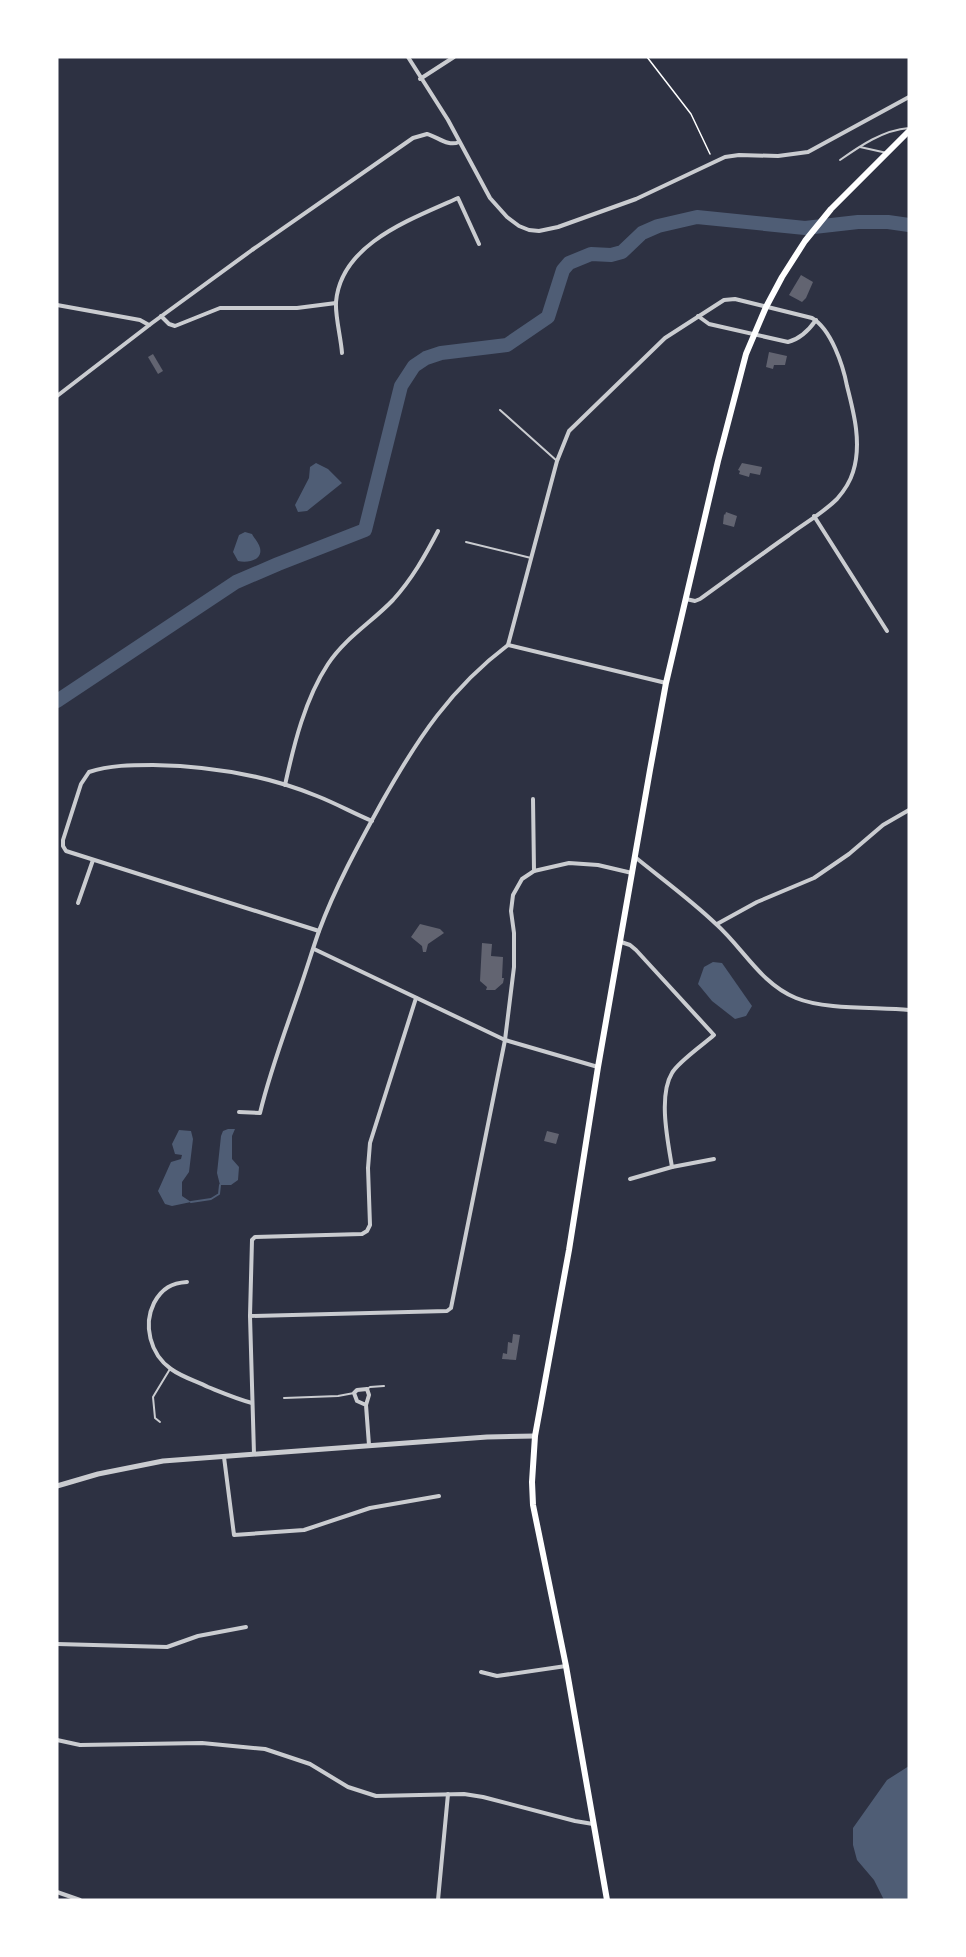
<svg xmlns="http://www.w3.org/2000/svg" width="966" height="1957" font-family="'Archivo Narrow',sans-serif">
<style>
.water{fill:#4f5d75}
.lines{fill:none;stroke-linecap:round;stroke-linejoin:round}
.stream{stroke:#4f5d75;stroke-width:2}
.river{stroke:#4f5d75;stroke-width:14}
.building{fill:#626471}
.path{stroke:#fff;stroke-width:1.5}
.service{stroke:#caccd0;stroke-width:2}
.minor{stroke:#caccd0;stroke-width:4}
.tertiary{stroke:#caccd0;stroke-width:5}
.secondary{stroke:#fff;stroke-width:6}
</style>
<rect width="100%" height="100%" fill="#2d3142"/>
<g class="water">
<polygon points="316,463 328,469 342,483 307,511 298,512 295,505 309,478 310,467"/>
<path d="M245,532L252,534C254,538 259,543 260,548C263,561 247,563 238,561L233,552L239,535Z"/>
<polygon points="713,962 722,963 752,1006 746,1016 735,1019 712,1001 698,984 704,967"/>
<polygon points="228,1129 235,1129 232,1136 232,1159 239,1167 238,1180 231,1185 220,1185 217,1173 221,1136 223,1131"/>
<polygon points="179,1130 191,1131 193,1139 189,1172 182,1182 182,1196 191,1202 172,1206 165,1204 158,1191 171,1162 181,1159 182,1155 175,1154 172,1144"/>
<polygon points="909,1766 909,1900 884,1900 874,1880 857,1860 853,1845 853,1828 887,1780"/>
</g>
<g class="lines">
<polyline class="stream" points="191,1202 211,1199 219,1194 220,1185"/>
<polyline class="river" points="57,701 236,582 278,564 365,530 401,386 414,366 426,358 441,353 507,345 548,317 563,270 569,263 591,254 611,255 622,252 642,233 658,226 697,217 805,228 858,222 888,222 909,225"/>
</g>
<g class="building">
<polygon points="801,275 813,282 806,298 802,302 789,295"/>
<polygon points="769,352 787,356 785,365 774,365 773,369 766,367"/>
<polygon points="153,354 163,371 158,374 148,357"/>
<polygon points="742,463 762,467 760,475 750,473 749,477 739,474 740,471 738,470"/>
<polygon points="726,512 737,516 734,527 723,524 724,514 725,515"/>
<polygon points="420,924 440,929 444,933 428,944 426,952 423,952 422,946 411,937"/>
<polygon points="482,943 492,944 491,956 503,957 502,978 504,978 503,983 495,990 486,990 487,987 480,981"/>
<polygon points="547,1131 559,1134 556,1144 544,1141"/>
<polygon points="513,1334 520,1335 516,1360 502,1359 503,1353 507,1354 508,1342 512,1343"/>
</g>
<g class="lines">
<polyline class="path" points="647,57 691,114 710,154"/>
<g class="service">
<polyline points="860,147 887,153"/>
<path d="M840,160C860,146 883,130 909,128"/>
<polyline points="500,410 557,461"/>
<polyline points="466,542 531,558"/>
<polyline points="367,1389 370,1387 384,1386"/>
<polyline points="284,1398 338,1396 354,1393"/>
<polyline points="160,1422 155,1418 153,1397 170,1369"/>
</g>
<g class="minor">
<polyline points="408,57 448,120 490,198 507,217 519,226 529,230 539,231 558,227 636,199 725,157 739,155 778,156 808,152 909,97"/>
<polyline points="420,79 454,57"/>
<polyline points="57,305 140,320 149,325"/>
<polyline points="161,316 169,324 175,326 220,308 297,308 336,303"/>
<path d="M698,316L709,324L788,342C800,339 809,330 816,320"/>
<path d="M342,353C341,338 335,316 336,302C341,243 412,219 458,198L479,244"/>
<path d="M57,396L152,323L252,250L413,138L427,134C438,137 448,147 459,142"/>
<polyline points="814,516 887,631"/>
<polyline points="508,645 666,683"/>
<path d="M285,785C294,744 305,699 328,664C345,638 372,622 393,600C412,579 425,556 438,531"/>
<polyline points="533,799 534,871"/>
<path d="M635,857C662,879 691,900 716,924C743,948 761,984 796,998C825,1010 876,1007 909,1010"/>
<polyline points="78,903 93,860"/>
<polyline points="717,924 757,902 814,878 849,854 883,825 909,810"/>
<path d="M319,931L66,851L63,846V840L81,784L89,772C110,765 132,765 153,765C208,766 266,775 317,796C335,803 353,813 372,821"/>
<path d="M621,942L630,945L636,950L714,1035C704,1044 678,1062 672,1073C658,1096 668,1142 672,1167"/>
<polyline points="314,949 505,1040 598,1067"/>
<path d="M239,1112L260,1113C270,1071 285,1032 299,991C306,971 312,951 319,931C336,885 360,842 383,800C418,738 451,688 508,645L557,461L569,431L665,338L724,300L735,299L812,318C831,329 843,365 847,386C854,413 862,444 853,472C850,482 844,491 837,499C823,513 805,523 789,535C759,556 729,578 700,599L695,601L686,599"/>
<polyline points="630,1179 672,1167 714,1159"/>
<path d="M187,1282C172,1283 162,1288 154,1303C143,1325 150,1354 171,1369C182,1377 196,1381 208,1387C223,1393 237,1399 252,1403"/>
<polyline points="250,1316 447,1311 451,1308 505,1040 514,967 514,933 511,911 513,895 522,879 534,871 569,863 598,865 632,873"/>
<polyline points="366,1405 357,1401 354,1393 357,1390 367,1389 369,1395 366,1405 369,1445"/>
<polyline points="254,1454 250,1316 252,1240 255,1237 362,1234 367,1231 370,1225 368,1168 370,1143 416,998"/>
<polyline points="224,1457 234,1535 304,1530 370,1508 439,1496"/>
<polyline points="57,1644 167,1647 198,1636 246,1627"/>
<polyline points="481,1672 497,1676 566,1666"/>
<polyline points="57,1740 80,1745 202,1743 265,1749 310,1764 348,1787 376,1796 464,1794 483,1797 575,1821 593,1824"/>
<polyline points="57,1892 80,1900"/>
<polyline points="438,1900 448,1794"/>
</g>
<polyline class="tertiary" points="57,1486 98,1474 163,1461 487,1437 535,1436"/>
<polyline class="secondary" points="607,1900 566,1666 533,1505 532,1482 535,1436 569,1250 598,1067 650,770 666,683 718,461 746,354 766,307 782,277 805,241 831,209 909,131"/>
</g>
<rect width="966" height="1957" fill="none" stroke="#ffffff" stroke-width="117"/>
</svg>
